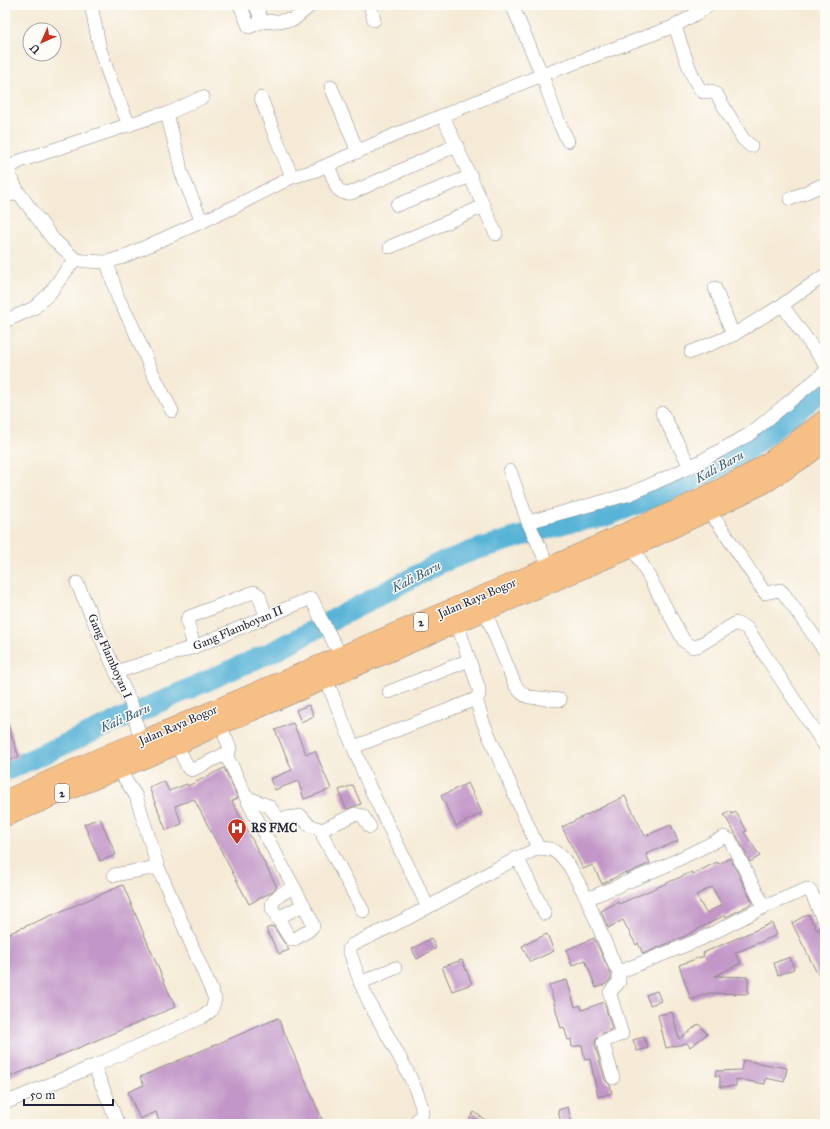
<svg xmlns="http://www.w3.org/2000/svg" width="830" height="1129" font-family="'IM FELL Great Primer',serif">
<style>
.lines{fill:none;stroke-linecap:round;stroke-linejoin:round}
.river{stroke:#59b4d7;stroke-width:21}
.building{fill:#c297c8;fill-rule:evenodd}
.minor-casing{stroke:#8c8688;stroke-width:14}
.highway-casing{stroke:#8c8688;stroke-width:20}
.minor{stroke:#fff;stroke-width:13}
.highway{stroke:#f5bf86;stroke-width:19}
.labels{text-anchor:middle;stroke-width:3;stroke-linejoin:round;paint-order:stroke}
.shield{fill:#fdfcf7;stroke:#646373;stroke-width:1}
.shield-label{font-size:11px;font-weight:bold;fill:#22223b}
.street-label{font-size:12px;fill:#22223b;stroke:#fdfcf7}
.poi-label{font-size:12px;font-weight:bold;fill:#22223b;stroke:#fdfcf7;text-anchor:start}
.water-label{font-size:13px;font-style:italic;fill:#385c79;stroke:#fdfcf7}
</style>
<rect width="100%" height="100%" fill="#fdfcf7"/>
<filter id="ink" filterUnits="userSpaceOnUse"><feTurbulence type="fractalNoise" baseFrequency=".025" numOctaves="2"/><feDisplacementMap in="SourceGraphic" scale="8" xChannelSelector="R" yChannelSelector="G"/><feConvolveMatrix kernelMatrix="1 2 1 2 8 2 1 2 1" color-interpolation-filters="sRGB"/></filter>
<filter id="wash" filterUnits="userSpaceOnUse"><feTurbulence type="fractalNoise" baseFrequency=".012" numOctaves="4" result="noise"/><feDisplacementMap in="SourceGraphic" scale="16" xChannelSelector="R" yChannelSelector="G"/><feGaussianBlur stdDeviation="0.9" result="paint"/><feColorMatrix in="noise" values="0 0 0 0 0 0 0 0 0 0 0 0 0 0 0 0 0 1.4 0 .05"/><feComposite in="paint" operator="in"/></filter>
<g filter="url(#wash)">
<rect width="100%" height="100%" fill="#f5ead5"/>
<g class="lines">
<polyline class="river" points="5,771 276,650 440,563 475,550 572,521 603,517 668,493 738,457 825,389"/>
</g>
<g id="blocks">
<g class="building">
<polygon points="309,705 314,716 301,722 296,710"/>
<polygon points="5,721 7,721 19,757 5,762"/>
<polygon points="293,723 306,754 315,751 331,789 304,799 298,781 275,790 270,779 292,770 275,730"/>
<polygon points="224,768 238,798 232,801 277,887 270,893 249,904 194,799 175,806 182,824 166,830 149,787 164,781 169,791 187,784 188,786"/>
<polygon points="468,783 482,813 456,826 441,796"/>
<polygon points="353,785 361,804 346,809 339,790"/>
<polygon points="625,796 645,836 671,825 678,841 646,854 650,863 626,874 626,872 602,884 593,865 583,869 562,827"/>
<polygon points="730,811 732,814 736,812 747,831 744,832 760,856 750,862 737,836 724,815"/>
<polygon points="100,818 116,855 100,861 84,824"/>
<path d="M730,858L753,903L726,917L725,915L685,936L643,954L638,943L636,945L623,920L608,928L601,911L618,902L619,904L692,872L693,874L717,862L718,864ZM712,887L722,905L706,913L696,895Z"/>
<polygon points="123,885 175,1007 5,1079 5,935"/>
<polygon points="808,914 817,930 825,927 825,984 817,973 792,923"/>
<polygon points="772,923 777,935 735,953 741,963 715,976 748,977 748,994 709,993 691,1000 679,965 704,956 703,953"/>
<polygon points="273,926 289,950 279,954 266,929"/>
<polygon points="547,934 554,951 530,962 522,946"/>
<polygon points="431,938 436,948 417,959 412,949"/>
<polygon points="594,938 611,974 611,979 606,984 596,988 585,960 572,966 566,950"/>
<polygon points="790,957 794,969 778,975 774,963"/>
<polygon points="462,960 472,984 452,991 442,967"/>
<polygon points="567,980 575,1007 580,1005 582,1010 604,1002 612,1029 601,1034 596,1039 595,1045 605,1080 610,1085 612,1093 598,1097 590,1059 585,1060 582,1045 572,1047 571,1039 568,1040 564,1027 561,1028 549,985"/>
<polygon points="657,991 661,1001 650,1005 646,995"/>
<polygon points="672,1012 679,1039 699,1024 707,1034 690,1047 687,1043 666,1048 658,1015"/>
<polygon points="278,1018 324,1124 160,1124 156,1112 140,1119 128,1092 144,1085 140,1077"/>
<polygon points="644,1037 648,1048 637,1051 633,1040"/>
<polygon points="743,1060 787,1068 784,1082 766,1078 765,1084 736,1079 736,1086 720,1087 720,1076 715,1076 716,1071 741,1070"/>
<polygon points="568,1107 572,1124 561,1124 558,1110"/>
<polygon points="474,1112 491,1124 466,1124"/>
</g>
</g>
</g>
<g filter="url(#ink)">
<use href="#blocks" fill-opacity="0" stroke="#8c8688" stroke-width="1"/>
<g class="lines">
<g class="minor-casing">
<g id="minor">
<polyline points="91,5 100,49 112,84 129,125"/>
<polyline points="240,5 249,27 262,22 256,5"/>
<polyline points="370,5 374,20"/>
<polyline points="512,5 542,75 559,123 568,141"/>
<polyline points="262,22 293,20 311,5"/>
<path d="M675,26C680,41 692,83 703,92L711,91L717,95L743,139L751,146"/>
<polyline points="331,87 358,152"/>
<polyline points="261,98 273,130 292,177"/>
<polyline points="167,114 179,160 181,172 202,222"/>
<polyline points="443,116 496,234"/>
<path d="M328,165L337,188C341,193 345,194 351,193L457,145"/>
<polyline points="18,192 9,174 12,166 20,161 158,115 167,114 203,97"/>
<polyline points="5,197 18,192 53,239 75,259 84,261 107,262 123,257 232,208 292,177 314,171 397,134 542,75 675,26 699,12 708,5"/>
<polyline points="790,199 825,184"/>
<polyline points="397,205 471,176"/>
<polyline points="390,247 484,206"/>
<polyline points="107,262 118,298 133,327 153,374 172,411"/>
<polyline points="715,288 733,335"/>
<polyline points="782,305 825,364"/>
<polyline points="5,321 34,308 49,294 75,259"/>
<polyline points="691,352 733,335 782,305 825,275"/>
<polyline points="662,413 690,467"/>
<polyline points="510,471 528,522 549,567"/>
<polyline points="708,512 718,523 765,593 780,590 784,594 825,651"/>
<polyline points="528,522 630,494 690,467 750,434 825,372"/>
<polyline points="629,540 684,641 693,647 698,646 736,623 747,628 825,746"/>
<polyline points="77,583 116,672 131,703 141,741"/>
<path d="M485,611L515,685C519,690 522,695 529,697L560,700"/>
<polyline points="457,623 479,689 479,695 476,699"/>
<polyline points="194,647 187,620 189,617 254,592 259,595 266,617"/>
<polyline points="116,672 194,647 309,599 312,599 320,617 341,656"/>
<polyline points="326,679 369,786 428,907"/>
<polyline points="389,692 469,660"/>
<polyline points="177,745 188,768 192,770 229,752 230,748 217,718"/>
<polyline points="354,747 476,699 483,722 538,848"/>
<path d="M224,754L231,764L250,806L311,919L313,926L308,931L293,940L289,937L272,908C271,897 286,892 294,887"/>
<polyline points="246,797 269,806 279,819 301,816 309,825 322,830 323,836 363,911"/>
<polyline points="322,830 355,814 363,816 370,827"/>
<polyline points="517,857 545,914"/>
<polyline points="114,875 158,867"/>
<polyline points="587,899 665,866 724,837 730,840 764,907"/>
<polyline points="277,918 304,905"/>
<polyline points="619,972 701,939 764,907 807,889 811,892 822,917 825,919"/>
<polyline points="360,983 395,968"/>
<polyline points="94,1066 118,1124"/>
<polyline points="5,1103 94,1066 202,1017 212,1010 215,999 158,867 136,796 118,769 116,762"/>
<path d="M414,1124L422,1114C424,1093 381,1026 370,1004C361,986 355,968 349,949L352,945L406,919L463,888L494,870L538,848L551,849L561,856L570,867L587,899L615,966L619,972V982L610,992V994L622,1034L604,1041L603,1043L613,1078"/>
</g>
</g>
<g class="highway-casing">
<g id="highway">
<polyline points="5,800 112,752 141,741 549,567 685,506 749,474 771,460 825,419"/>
<polyline points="5,817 177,745 220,725 634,547 764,484 807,456 825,441"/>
</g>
</g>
<use href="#minor" class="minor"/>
<use href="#highway" class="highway"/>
</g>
</g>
<defs>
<g id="hospital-pin" transform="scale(1)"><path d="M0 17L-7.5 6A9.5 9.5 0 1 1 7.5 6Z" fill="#c8321e" stroke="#fdfcf7"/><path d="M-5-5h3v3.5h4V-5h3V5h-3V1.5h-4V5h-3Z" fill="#fff"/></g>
</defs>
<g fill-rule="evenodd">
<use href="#hospital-pin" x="237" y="828"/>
</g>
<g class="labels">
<g class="shield">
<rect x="414" y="613" width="14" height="18" rx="3"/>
<rect x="55" y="784" width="14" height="18" rx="3"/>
</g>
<g class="shield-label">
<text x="421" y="626">2</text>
<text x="62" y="797">2</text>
</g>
<g class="street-label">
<text transform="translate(477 598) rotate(-23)" y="4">Jalan Raya Bogor</text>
<text transform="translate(238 628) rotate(-23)" y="4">Gang Flamboyan II</text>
<text transform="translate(110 656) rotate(66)" y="4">Gang Flamboyan I</text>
<text transform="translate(178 725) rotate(-23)" y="4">Jalan Raya Bogor</text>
</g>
<g class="poi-label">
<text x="251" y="832">RS FMC</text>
</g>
<g class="water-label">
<text transform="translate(719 466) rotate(-29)" y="5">Kali Baru</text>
<text transform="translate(416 576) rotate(-27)" y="5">Kali Baru</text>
<text transform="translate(125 717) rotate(-24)" y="5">Kali Baru</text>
</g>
</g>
<rect width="830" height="1129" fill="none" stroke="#fdfcf7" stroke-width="20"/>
<g transform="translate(42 42) rotate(225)"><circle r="19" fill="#fdfcf7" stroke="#a5a5ac"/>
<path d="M0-3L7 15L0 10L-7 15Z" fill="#c8321e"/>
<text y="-6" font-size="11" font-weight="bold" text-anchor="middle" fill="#22223b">U</text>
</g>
<path d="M24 1099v6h89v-6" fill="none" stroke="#22223b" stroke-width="2"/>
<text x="30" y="1099" font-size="12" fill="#22223b" stroke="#fdfcf7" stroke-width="3" paint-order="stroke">50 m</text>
</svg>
